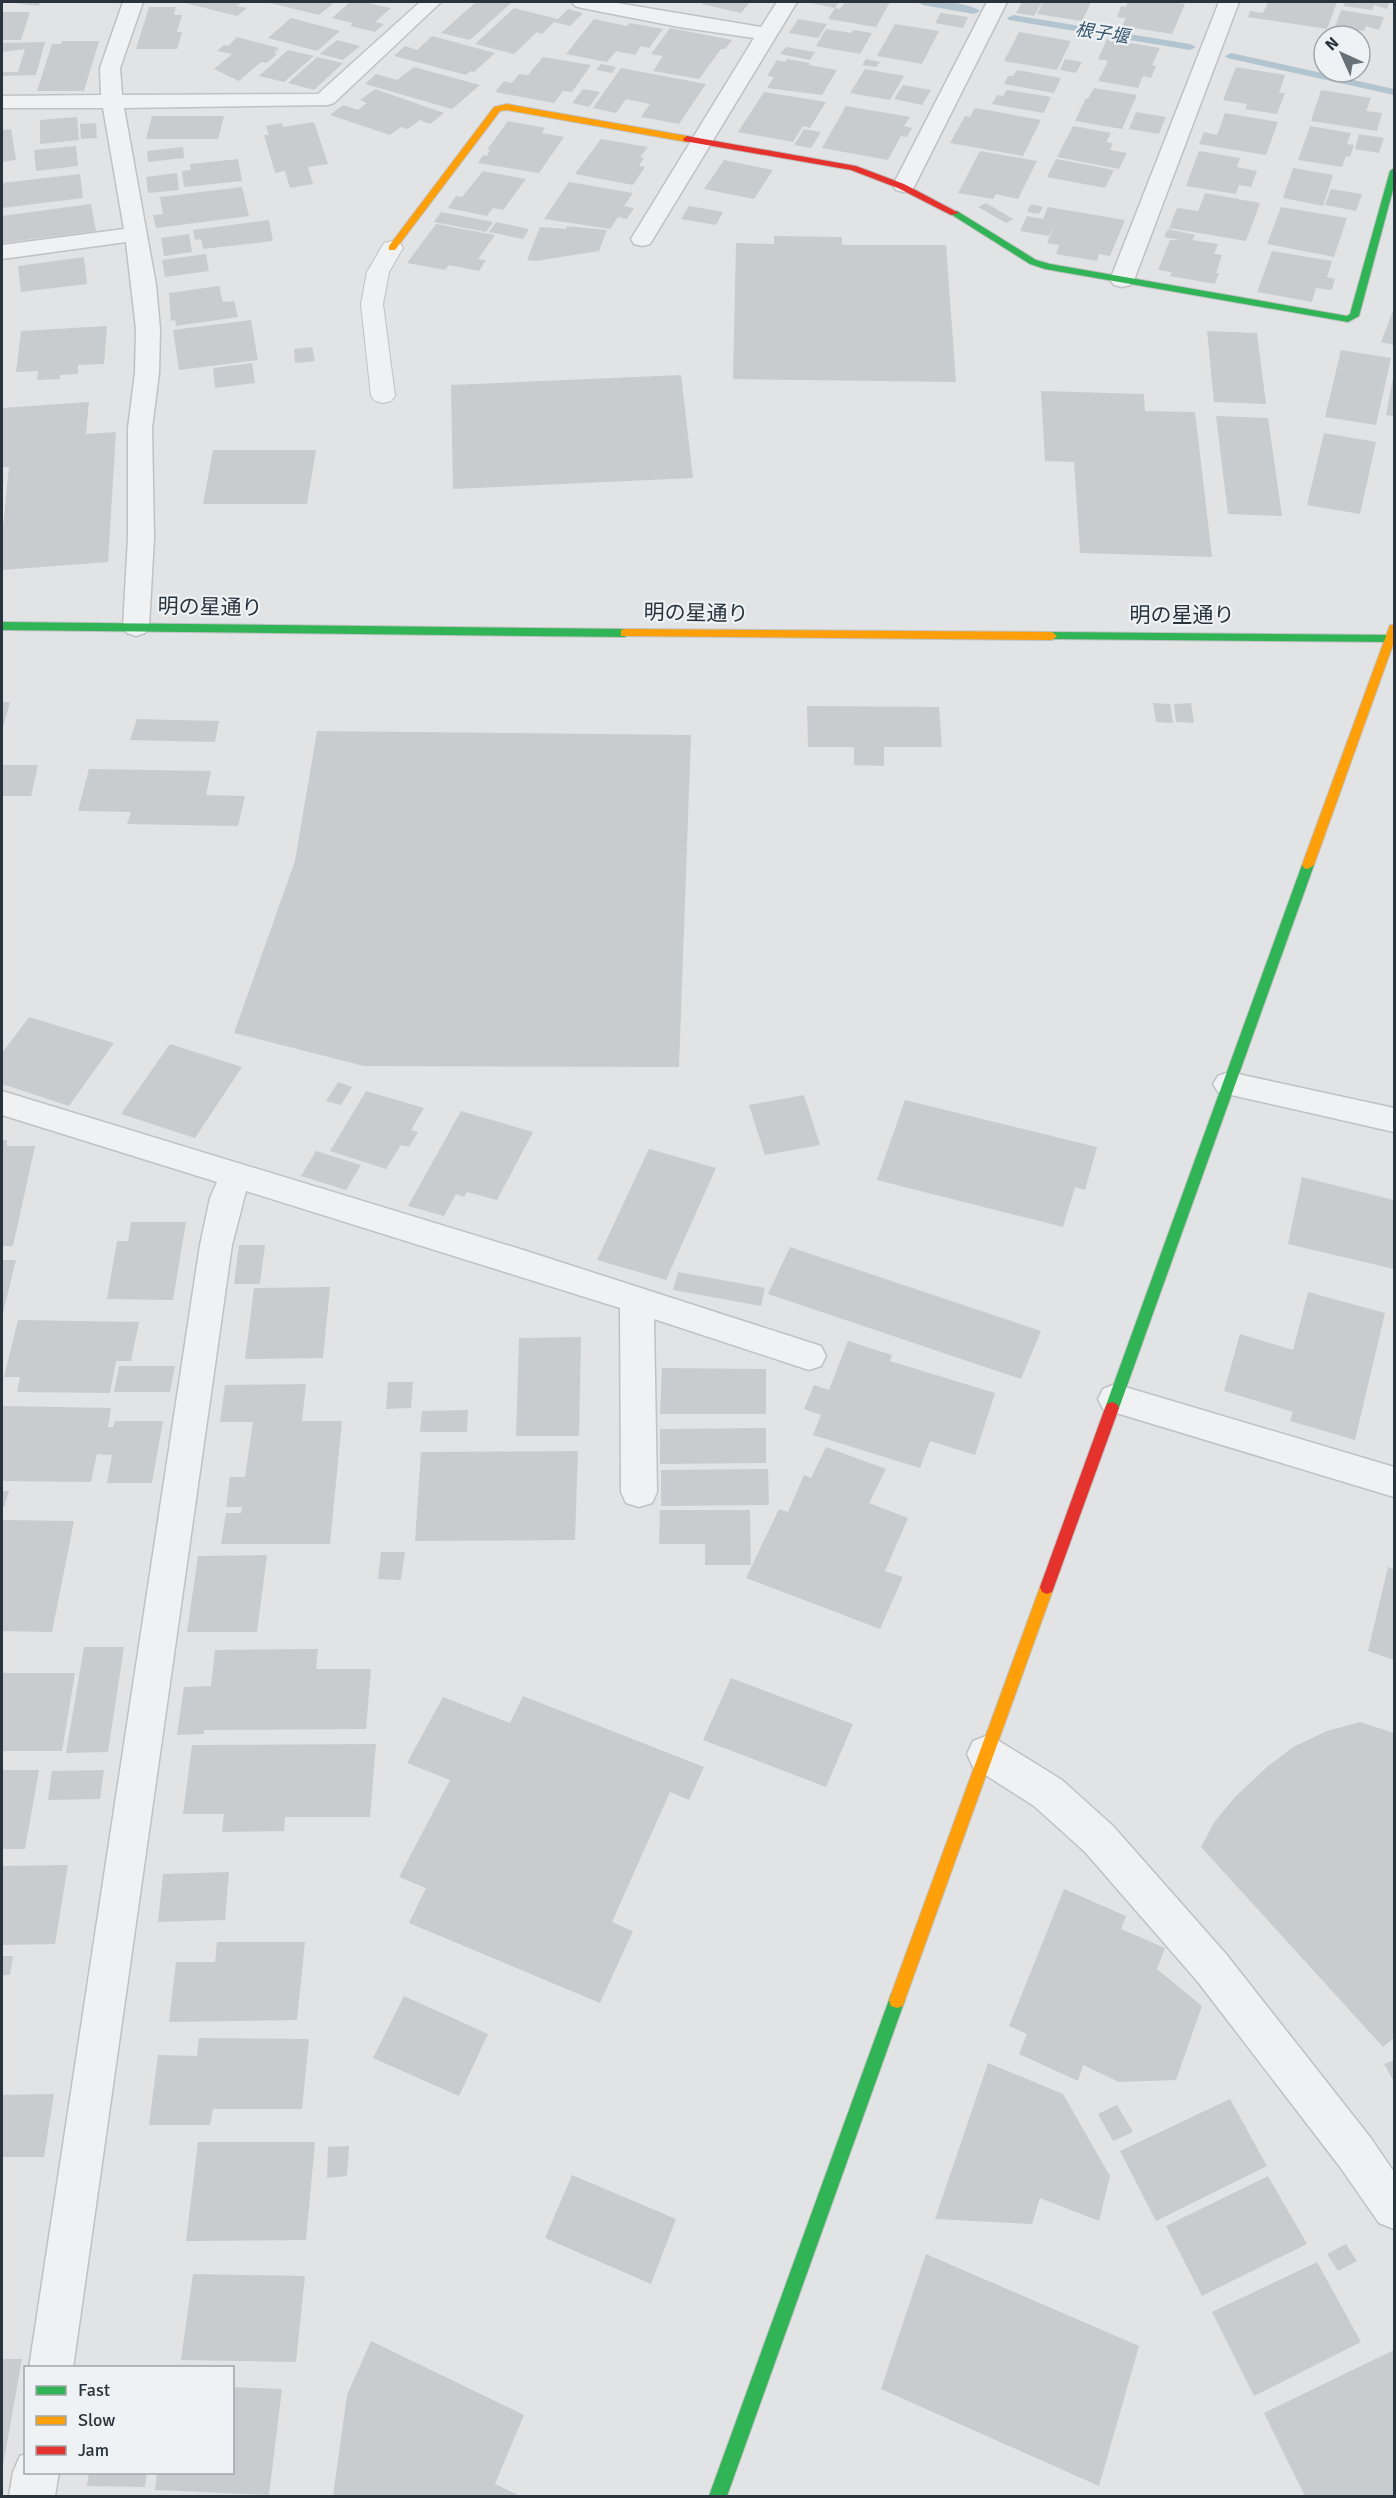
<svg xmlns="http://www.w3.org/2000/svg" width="1396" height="2498" font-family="Signika,'Noto Sans JP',sans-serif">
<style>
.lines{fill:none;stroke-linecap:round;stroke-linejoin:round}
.stream{fill:#b1c4cf;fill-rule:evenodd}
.building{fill:#c9ccce}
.lane-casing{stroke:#bfc1c3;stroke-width:2}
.street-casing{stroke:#bfc1c3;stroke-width:3}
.fast-casing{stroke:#bfc1c3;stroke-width:2}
.slow-casing{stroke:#bfc1c3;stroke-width:2}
.jam-casing{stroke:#bfc1c3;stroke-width:2}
.lane{fill:#f0f1f3;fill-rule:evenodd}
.street{fill:#f0f1f3;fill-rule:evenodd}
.fast{fill:#30b455;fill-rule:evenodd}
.slow{fill:#ff9f0a;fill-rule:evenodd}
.jam{fill:#e5322d;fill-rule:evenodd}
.labels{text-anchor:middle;stroke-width:4.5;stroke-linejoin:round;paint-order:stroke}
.far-water-label{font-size:18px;font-style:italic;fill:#37576e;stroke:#eef2f5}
.street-label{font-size:21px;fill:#29333d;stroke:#eef2f5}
</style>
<rect width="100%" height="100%" fill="#e1e3e5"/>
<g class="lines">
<g class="stream">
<path d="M917,2C932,0 968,2 980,11L974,14L923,5Z"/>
<polygon points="1013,15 1190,44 1196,47 1190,50 1009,20 1007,18"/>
<polygon points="1231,53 1394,89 1394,95 1227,58 1225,56"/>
</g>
</g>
<g class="building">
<polygon points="7,2 41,2 38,6"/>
<polygon points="181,2 243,2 237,6 247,8 237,16"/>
<polygon points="272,2 335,2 319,15 270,3"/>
<polygon points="350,2 363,2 391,8 375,22 384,24 375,32 350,26 353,23 332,18"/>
<polygon points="476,2 512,2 470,40 441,33"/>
<polygon points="703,2 750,2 741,13 702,4"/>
<polygon points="806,2 839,2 835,8"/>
<polygon points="845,2 890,2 876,27 828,19 835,8 840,9"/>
<polygon points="1022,2 1042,2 1034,16 1016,13"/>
<polygon points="1043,2 1091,2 1082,21 1037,14"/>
<polygon points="1128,2 1170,2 1185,4 1172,34 1122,26 1126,18 1117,17 1121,6 1126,7"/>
<polygon points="1268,2 1337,2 1327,29 1248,17 1250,11 1263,13"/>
<polygon points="1345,2 1390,2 1387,9 1374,5 1372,10 1343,6"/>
<polygon points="149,7 176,7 174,15 182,15 177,32 182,32 177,49 136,49"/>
<polygon points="514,8 558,19 568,9 583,13 570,26 554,22 542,34 537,32 514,54 475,44"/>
<polygon points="1341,10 1384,17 1379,30 1366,26 1364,31 1335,27"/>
<polygon points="2,12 30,12 21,40 2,40"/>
<polygon points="941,13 968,17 963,28 935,23"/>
<polygon points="291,18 340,31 317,51 268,38"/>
<polygon points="594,19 627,26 630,23 663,29 649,48 641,46 635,55 616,51 607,62 566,54"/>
<polygon points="798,19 827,24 818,38 789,33"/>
<polygon points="895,24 939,31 922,64 877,56"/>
<polygon points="670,28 732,40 725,49 721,49 699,79 653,71 663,56 651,54"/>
<polygon points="826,29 852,33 853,30 872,33 860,54 816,46"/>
<polygon points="1019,32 1071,41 1057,70 1004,61"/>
<polygon points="432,36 495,53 474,72 471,71 466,75 394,56 405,46 417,50"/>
<polygon points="237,37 279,48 274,53 277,54 267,63 261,62 239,81 214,69 232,54 217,51 224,45 228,46"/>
<polygon points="1107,39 1160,48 1152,65 1156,66 1151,78 1143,76 1138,88 1098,81 1108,61 1098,59"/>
<polygon points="337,40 360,46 343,60 320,54"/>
<polygon points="62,41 99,41 84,91 37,91 52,44 61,44"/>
<polygon points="45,42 36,75 2,76 2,72 18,72 25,49 2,52 2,43"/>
<polygon points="786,47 815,52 810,60 780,54"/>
<polygon points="288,50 314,56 284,82 259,76"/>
<polygon points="317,57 343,63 314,90 288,83"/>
<polygon points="543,57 591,65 572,92 563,91 554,103 495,92 504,81 512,83 519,74 528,75"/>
<polygon points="787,59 810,63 809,65 837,70 822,95 767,88 774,77 767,76 777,60 785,62"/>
<polygon points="866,59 880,62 876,67 862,65"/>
<polygon points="1065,59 1082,62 1076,73 1060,70"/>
<polygon points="601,64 616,67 612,73 596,70"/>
<polygon points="414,67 480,85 452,109 365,84 376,74 397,80"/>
<polygon points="1236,67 1285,75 1279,93 1285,93 1277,114 1245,109 1247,104 1223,100"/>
<polygon points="621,68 706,84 679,124 641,117 650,104 626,99 616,113 593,108"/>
<polygon points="865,69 904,76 890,100 850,93"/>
<polygon points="1017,70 1061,78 1054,93 1004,84 1008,76 1013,76"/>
<polygon points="903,85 931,90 922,105 894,99"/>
<polygon points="1094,88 1137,95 1122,129 1075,121 1086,98 1088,99"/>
<polygon points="375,89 444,113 430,124 420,120 408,129 401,127 390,135 330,115 343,105 358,110 367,103 360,100"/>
<polygon points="583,89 600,92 589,107 572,103"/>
<polygon points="1007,90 1051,97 1044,113 992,104 997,95 1003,96"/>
<polygon points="1321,90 1371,98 1366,111 1382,113 1377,131 1311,121"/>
<polygon points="764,92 826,102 810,128 803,126 793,142 738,132"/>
<polygon points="846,106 910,117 904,126 912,128 907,137 901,136 888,160 822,148"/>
<polygon points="975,108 1041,120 1023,156 950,143 965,116 970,117"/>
<polygon points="1136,112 1166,117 1159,134 1129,129"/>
<polygon points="1225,113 1278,122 1266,155 1199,144 1204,132 1217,135"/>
<polygon points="152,116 224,116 218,139 146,139"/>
<polygon points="77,117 79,140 40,144 40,120"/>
<polygon points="508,121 545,128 542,133 564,137 539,173 478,163 483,155 487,156 490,150 487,150"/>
<polygon points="314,122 328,164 308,167 313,184 290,188 285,171 275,173 264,135 269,135 266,126 282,123 283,127"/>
<polygon points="96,123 97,138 81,139 80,124"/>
<polygon points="1073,126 1111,133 1106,142 1113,143 1110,150 1127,153 1119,169 1057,157"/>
<polygon points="1310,126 1351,133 1347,144 1354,145 1350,157 1346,156 1342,167 1298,160"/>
<polygon points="11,129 16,160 2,162 2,130"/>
<polygon points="804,129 821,132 811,148 794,145"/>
<polygon points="1359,134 1384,138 1379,153 1355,149"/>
<polygon points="601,139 648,147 640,157 644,158 639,166 645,167 633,185 575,174"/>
<polygon points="76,146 78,166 36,171 34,150"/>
<polygon points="183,147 184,158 148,162 147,151"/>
<polygon points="980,151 1037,161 1018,199 996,194 993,199 958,193"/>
<polygon points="1199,151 1240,158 1237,167 1257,171 1251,187 1239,185 1236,194 1186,186"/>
<polygon points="238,159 242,181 184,187 182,171 191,170 190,164"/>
<polygon points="1056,159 1114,170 1105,188 1047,177"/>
<polygon points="724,160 773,170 754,199 704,189"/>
<polygon points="1293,168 1333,175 1323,206 1283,198"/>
<polygon points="483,171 526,179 503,210 493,208 487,216 448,208 456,196 462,197"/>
<polygon points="177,173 179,190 148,193 146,177"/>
<polygon points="80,174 83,198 2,208 2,183"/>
<polygon points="569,182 633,193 624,206 634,208 627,219 618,217 610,229 544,219"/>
<polygon points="242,187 249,216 156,228 153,215 163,214 160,197"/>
<polygon points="1331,189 1362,194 1356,211 1325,205"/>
<polygon points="1205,193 1260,203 1246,241 1169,228 1177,208 1198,211"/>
<polygon points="986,203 1013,219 1006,223 978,207"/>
<polygon points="91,204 96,231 2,243 2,216"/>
<polygon points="1031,204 1043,207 1039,214 1027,212"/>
<polygon points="689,206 723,212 716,225 681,219"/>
<polygon points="1048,207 1125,220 1110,256 1099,254 1097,261 1056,254 1059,245 1047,243 1057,220 1049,236 1020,231 1027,216 1043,219"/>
<polygon points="1281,207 1347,218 1334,257 1267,244"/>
<polygon points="441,212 493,222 486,232 434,222"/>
<polygon points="269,220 273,241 203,249 201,239 195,240 193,230"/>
<polygon points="496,222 529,229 523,239 489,232"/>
<polygon points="436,224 495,235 478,259 486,260 479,271 449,265 445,270 407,263"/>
<polygon points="567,226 607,230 599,251 536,261 527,260 540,227 566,229"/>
<polygon points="1168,229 1195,235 1192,240 1218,244 1214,254 1222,255 1216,273 1219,273 1215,284 1170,276 1172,272 1158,270 1170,240 1181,240 1164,237"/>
<polygon points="189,234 192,252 164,256 161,238"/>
<polygon points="774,236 842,237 842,245 946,245 956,382 733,379 736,243 774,244"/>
<polygon points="1272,251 1332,261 1327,277 1335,279 1332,290 1316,288 1312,302 1257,292"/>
<polygon points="206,254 209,271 165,277 162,260"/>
<polygon points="84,257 87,284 21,292 18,266"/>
<polygon points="219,286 223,302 234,301 238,317 176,326 175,320 171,321 169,293"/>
<polygon points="1394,308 1394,345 1381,342"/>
<polygon points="251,320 258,360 179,370 173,330"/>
<polygon points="107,326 104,364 78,365 78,374 60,375 60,379 37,380 38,371 16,372 21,331"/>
<polygon points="1207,331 1257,333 1266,404 1214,402"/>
<polygon points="312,347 315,361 295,363 294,349"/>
<polygon points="1341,350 1391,358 1376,425 1325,417"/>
<polygon points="252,363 255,383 215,388 213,368"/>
<polygon points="681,375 693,478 453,489 451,385"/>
<polygon points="1393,378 1394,378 1394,416 1386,415"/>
<polygon points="1041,391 1144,394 1145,411 1195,412 1212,557 1080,553 1074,462 1045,461"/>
<polygon points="89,402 86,434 116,432 108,562 2,570 2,538 9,467 2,467 2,408"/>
<polygon points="1216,416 1268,418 1282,516 1228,514"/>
<polygon points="1324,433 1376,442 1360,514 1307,505"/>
<polygon points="213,450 316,450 307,504 203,504"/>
<polygon points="2,702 10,702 2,731"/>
<polygon points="1153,703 1170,704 1173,723 1156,722"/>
<polygon points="1191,703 1194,723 1176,722 1174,704"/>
<polygon points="807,706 939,707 942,747 884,747 884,766 854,765 854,747 808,747"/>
<polygon points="137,719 219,721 215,742 130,740"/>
<polygon points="317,731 691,735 679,1067 364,1066 234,1033 295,861"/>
<polygon points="2,765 38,765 31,796 2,796"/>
<polygon points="89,769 211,771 206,795 245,796 238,826 127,824 131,812 78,811"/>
<polygon points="29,1017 114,1043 69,1106 2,1084 2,1053"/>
<polygon points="170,1044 242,1067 195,1138 121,1114"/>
<polygon points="338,1082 352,1087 341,1105 326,1101"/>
<polygon points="366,1091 424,1108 411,1130 418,1132 409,1147 401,1145 386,1169 330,1151"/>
<polygon points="804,1095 820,1145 765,1155 749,1105"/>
<polygon points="905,1100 1097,1147 1085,1190 1075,1187 1063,1227 877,1180"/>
<polygon points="461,1111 533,1132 497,1200 467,1192 464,1197 456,1194 444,1216 408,1206"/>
<polygon points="2,1140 7,1140 7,1146 35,1146 13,1246 2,1246"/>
<polygon points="649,1149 716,1168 666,1280 597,1260"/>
<polygon points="316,1151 361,1165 346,1190 301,1176"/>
<polygon points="1302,1177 1394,1200 1394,1269 1288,1244"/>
<polygon points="131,1222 186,1222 173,1300 107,1299 117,1241 128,1241"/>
<polygon points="239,1245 265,1245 260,1284 234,1284"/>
<polygon points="790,1247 1041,1331 1021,1379 768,1294"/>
<polygon points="2,1260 16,1260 2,1317"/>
<polygon points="678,1272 765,1288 761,1306 673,1290"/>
<polygon points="330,1287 323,1358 245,1359 254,1288"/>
<polygon points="1308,1292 1385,1313 1355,1440 1290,1421 1293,1412 1224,1391 1240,1334 1293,1350"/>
<polygon points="18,1320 139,1322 131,1361 116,1361 110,1393 17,1392 20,1377 4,1377"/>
<polygon points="581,1337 579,1436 516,1436 519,1338"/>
<polygon points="848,1341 892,1355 890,1361 995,1393 975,1455 930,1441 920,1468 813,1435 821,1415 804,1409 814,1385 829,1390"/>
<polygon points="119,1366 175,1366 170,1392 114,1392"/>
<polygon points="662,1368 766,1369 766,1414 660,1414"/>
<polygon points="388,1382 413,1382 411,1408 386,1409"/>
<polygon points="306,1384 302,1421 342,1421 330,1544 221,1544 226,1513 241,1513 242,1507 226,1507 230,1477 245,1477 253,1422 220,1422 225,1385"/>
<polygon points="2,1406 111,1408 108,1427 113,1427 115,1421 163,1421 152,1483 107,1483 112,1455 97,1454 91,1482 2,1481"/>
<polygon points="468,1410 467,1432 420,1432 422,1411"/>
<polygon points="766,1428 766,1463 660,1464 660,1429"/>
<polygon points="826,1447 886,1469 869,1503 908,1518 885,1571 903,1577 880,1629 746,1578 779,1509 788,1512 804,1475 811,1478"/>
<polygon points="578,1451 575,1540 415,1541 421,1452"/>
<polygon points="768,1469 769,1505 661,1506 661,1470"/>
<polygon points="2,1491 9,1491 4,1507 2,1507"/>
<polygon points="660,1510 750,1510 751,1565 705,1565 705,1544 659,1544"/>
<polygon points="2,1520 74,1521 52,1632 2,1631"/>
<polygon points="381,1552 405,1552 401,1580 378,1579"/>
<polygon points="267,1555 257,1632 187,1632 198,1556"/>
<polygon points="1388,1567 1394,1569 1394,1660 1368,1651"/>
<polygon points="84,1647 124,1647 108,1752 66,1753"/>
<polygon points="318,1649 316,1669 371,1669 366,1729 204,1730 204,1734 177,1735 184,1687 211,1686 215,1650"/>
<polygon points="2,1673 75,1673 62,1751 2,1751"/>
<polygon points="731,1678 853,1724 826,1787 703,1740"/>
<polygon points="523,1696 704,1767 689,1800 670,1792 612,1922 633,1931 600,2003 409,1923 426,1888 399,1877 450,1780 407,1763 443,1697 510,1723"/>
<polygon points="1360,1722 1394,1733 1394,2038 1383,2047 1201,1847 1215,1821 1236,1796 1268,1766 1295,1746 1327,1731"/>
<polygon points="376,1744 370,1817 285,1817 284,1831 222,1832 224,1814 183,1814 192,1745"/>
<polygon points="2,1770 39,1770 25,1849 2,1849"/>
<polygon points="104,1770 100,1799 48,1800 52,1771"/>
<polygon points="68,1865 55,1944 2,1945 2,1866"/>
<polygon points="229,1872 225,1920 158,1922 163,1874"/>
<polygon points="1064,1889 1126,1916 1121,1929 1165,1948 1157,1969 1202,2006 1176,2080 1119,2082 1083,2065 1078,2081 1019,2054 1027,2034 1009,2026"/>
<polygon points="217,1942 305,1942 297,2020 169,2022 176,1962 215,1962"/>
<polygon points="2,1956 13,1956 10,1975 2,1975"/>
<polygon points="404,1996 488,2034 459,2096 373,2058"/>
<polygon points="199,2038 309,2039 302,2109 213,2109 210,2125 149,2125 158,2055 197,2056"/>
<polygon points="1394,2060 1394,2082 1384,2064"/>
<polygon points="988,2063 1063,2094 1110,2176 1099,2221 1040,2198 1032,2224 935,2219"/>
<polygon points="54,2094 44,2157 2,2157 2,2095"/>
<polygon points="1230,2099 1267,2166 1156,2221 1120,2151"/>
<polygon points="1117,2105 1133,2132 1113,2141 1098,2114"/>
<polygon points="198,2142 315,2142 306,2240 186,2241"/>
<polygon points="349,2146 347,2176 327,2178 328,2147"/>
<polygon points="572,2175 676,2219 651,2284 545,2238"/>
<polygon points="1268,2176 1307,2244 1202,2296 1166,2226"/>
<polygon points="1346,2244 1357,2261 1338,2271 1327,2254"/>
<polygon points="926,2254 1139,2346 1099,2486 881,2389"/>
<polygon points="1317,2262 1361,2342 1254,2396 1212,2312"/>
<polygon points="193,2274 305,2276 296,2362 181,2360"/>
<polygon points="371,2341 524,2415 495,2484 520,2496 333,2496 347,2395"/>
<polygon points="1394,2350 1394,2495 1305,2496 1264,2413"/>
<polygon points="2,2359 22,2359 3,2465 2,2465"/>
<polygon points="232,2387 282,2389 269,2495 155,2490 157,2472 232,2472"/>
<polygon points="89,2472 147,2472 145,2487 87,2486"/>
</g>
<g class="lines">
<g class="lane-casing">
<polygon id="lane" points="392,241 400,243 403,248 389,272 383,304 395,396 391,401 383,403 375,401 371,396 361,304 367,272 384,243"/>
</g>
<g class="street-casing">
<g id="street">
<polygon points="123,2 143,2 120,68 122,95 318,94 420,2 441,2 334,103 328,105 124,108 156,285 160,329 159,373 152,428 154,538 149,627 145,633 136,636 127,633 123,627 128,538 128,428 135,373 136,329 126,242 2,259 2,245 124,229 103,108 2,108 2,96 101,95 100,68"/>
<polygon points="572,2 611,2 761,27 777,2 797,2 650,244 642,246 634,244 631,239 754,38 679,27 582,8 575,6"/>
<polygon points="987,2 1007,2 915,185 912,190 904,192 896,190 893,185"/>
<polygon points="1219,2 1239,2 1134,280 1130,285 1122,287 1114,285 1110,280"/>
<polygon points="1229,1072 1394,1108 1394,1132 1218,1092 1213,1084 1218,1076"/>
<polygon points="2,1091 520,1249 821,1346 826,1356 821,1366 809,1370 654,1319 657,1492 652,1503 639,1507 626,1503 621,1492 620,1308 246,1191 232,1245 73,2368 29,2368 200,1245 210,1198 217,1182 2,1115"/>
<polygon points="1115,1384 1394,1467 1394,1497 1103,1409 1098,1399 1103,1389"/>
<polygon points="986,1736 999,1741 1062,1780 1113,1826 1226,1954 1370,2137 1394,2172 1394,2229 1379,2223 1340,2167 1198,1982 1085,1852 1034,1806 973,1767 967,1754 973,1741"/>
<polygon points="26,2454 26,2472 59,2472 55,2496 9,2496 13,2472 20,2456"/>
</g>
</g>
<g class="fast-casing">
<g id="fast">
<polygon points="1394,168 1394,186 1359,316 1348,322 1045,269 1030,264 949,213 957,211 1036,260 1050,264 1347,316 1350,314 1390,171"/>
<polygon points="2,622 625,629 630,633 625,637 2,630"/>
<polygon points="1052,632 1394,635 1394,642 1048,639 1047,636"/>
<polygon points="1308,861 1314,865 1119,1408 1117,1412 1112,1414 1107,1412 1105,1408 1302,865"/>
<polygon points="897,1992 903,1994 905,2000 727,2496 709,2496 889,2000 891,1994"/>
</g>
</g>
<g class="slow-casing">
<g id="slow">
<polygon points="507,104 687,136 691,139 687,142 507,110 500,111 395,250 389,250 389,246 494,107"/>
<polygon points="1390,625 1394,625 1394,642 1314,865 1308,869 1304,868 1302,865"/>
<polygon points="625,629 1052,632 1057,636 1052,640 621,636 621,630"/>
<polygon points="1047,1580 1052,1582 1054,1587 905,2000 903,2006 897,2008 891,2006 889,2000 1040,1587 1042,1582"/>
</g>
</g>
<g class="jam-casing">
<g id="jam">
<polygon points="687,136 856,166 904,184 959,213 951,215 898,188 851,170 684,141 683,139"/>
<polygon points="1112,1402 1117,1404 1119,1408 1054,1587 1052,1592 1047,1594 1042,1592 1040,1587 1105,1408 1107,1404"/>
</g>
</g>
<use href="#lane" class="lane"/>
<use href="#street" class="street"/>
<use href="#fast" class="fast"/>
<use href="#slow" class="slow"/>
<use href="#jam" class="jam"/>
</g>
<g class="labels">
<g class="far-water-label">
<text transform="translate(1102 33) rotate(9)" y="6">根子堰</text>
</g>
<g class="street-label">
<text transform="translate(210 607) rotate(1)" y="7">明の星通り</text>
<text transform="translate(696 613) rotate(1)" y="7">明の星通り</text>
<text x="1182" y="622">明の星通り</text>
</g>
</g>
<rect width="1396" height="2498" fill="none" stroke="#29333d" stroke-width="6"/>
<rect x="24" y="2366" width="210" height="108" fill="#eef2f5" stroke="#9fa6ab" stroke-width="1.5"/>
<rect x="36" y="2386" width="30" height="9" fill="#30b455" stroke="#9fa6ab" stroke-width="1.5"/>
<text x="78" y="2396" font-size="18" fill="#29333d">Fast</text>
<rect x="36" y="2416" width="30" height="9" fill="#ff9f0a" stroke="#9fa6ab" stroke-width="1.5"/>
<text x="78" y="2426" font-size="18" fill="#29333d">Slow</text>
<rect x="36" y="2446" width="30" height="9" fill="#e5322d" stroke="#9fa6ab" stroke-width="1.5"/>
<text x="78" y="2456" font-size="18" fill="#29333d">Jam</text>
<g transform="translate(1342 54) rotate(315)"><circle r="28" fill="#eef2f5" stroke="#9fa6ab" stroke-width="1.5"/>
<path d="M0-4.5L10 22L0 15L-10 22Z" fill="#697178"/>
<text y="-9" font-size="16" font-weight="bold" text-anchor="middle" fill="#29333d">N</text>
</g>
</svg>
